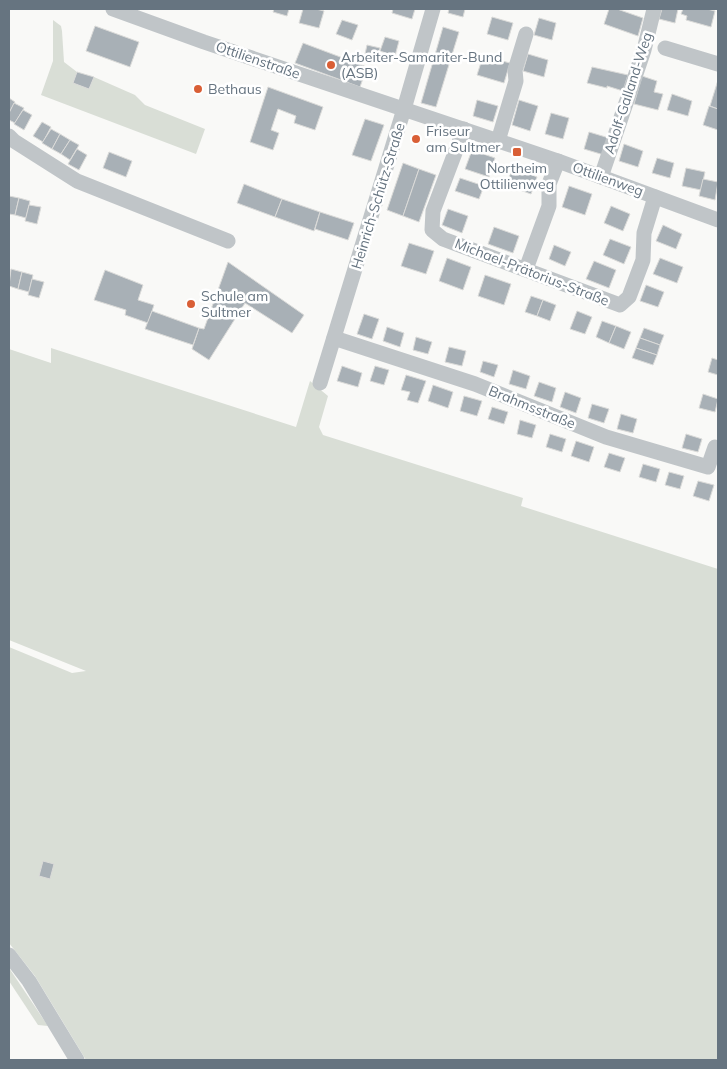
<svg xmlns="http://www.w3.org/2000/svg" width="727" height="1069" font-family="Mulish,sans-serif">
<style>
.green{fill:#d9ded6}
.building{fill:#a8b0b6;stroke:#dbdbd9}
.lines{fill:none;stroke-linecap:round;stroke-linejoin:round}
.minor{stroke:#c0c5c8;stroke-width:15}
.poi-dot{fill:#d95f36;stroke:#fff;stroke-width:2}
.labels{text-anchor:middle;stroke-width:5;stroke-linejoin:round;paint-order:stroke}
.poi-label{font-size:14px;fill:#667480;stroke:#fff;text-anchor:start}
.street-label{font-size:14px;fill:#667480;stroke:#fff}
</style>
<rect width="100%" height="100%" fill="#f9f9f7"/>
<g class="green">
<polygon points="53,20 61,26 62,31 64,62 77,72 74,83 89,89 94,77 135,95 145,105 205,129 196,154 41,95 53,61"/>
<polygon points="51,348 296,427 310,381 328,396 319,427 323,435 523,498 521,506 718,569 718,1060 86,1060 35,976 9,943 9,647 72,673 86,671 9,640 9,349 51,363"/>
<polygon points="9,968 48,1026 38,1025 9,981"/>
</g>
<g class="building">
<polygon points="274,9 289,9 287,16 273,12"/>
<polygon points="303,9 316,9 324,11 319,28 299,23"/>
<polygon points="393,9 415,9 412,19 392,13"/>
<polygon points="449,9 465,9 463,17 448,13"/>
<polygon points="609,9 617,9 643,18 638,36 604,24"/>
<polygon points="662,9 678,9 675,23 659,19"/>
<polygon points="683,9 707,9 715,11 711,27 686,20 687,16 681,14"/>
<polygon points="492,17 513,23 508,40 487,34"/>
<polygon points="539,18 556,23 552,40 534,35"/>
<polygon points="342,20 358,25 352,40 336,34"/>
<polygon points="95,26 139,42 130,67 86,51"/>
<polygon points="443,27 459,32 436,107 421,103"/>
<polygon points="385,37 399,41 395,56 380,51"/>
<polygon points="303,43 367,67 360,87 295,63"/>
<polygon points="367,45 380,48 377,57 365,54"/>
<polygon points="528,54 548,60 544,77 523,71"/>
<polygon points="483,56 510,63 504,83 477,75"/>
<polygon points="592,67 628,75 623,91 607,86 607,88 587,83"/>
<polygon points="77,72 94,77 89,89 73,83"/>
<polygon points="642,76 657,81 654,92 663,94 658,110 634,104"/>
<polygon points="718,80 718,109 710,106"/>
<polygon points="268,87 323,107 315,130 294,123 296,116 278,109 271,130 279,133 273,150 250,142"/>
<polygon points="672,94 692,101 688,116 667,110"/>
<polygon points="9,98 15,102 9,113"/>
<polygon points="477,100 498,106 493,122 473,116"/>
<polygon points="519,100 538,106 530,131 512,125"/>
<polygon points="14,103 24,108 15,123 9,120 9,113"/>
<polygon points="709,106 718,109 718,130 703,125"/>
<polygon points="23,110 32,115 24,130 14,124"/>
<polygon points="551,113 569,118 563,139 545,134"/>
<polygon points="365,119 384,125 371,161 352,155"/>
<polygon points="42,122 51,127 43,142 33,136"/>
<polygon points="51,129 60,134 52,149 42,143"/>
<polygon points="589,132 609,138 604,155 584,149"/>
<polygon points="60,134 70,140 61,154 52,149"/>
<polygon points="70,140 79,145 70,160 61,154"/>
<polygon points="624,144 643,151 638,167 619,161"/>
<polygon points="77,149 87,155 79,170 68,164"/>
<polygon points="472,150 495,158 489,177 465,169"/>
<polygon points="109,152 132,161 126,177 103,168"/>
<polygon points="657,158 674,163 670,178 652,173"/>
<polygon points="403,163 419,169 403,216 387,210"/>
<polygon points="513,167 537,177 531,194 506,185"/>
<polygon points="686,168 705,172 701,190 682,186"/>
<polygon points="419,169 436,175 419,222 403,216"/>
<polygon points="460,178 484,186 479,199 455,191"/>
<polygon points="703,179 718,182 715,200 699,196"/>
<polygon points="244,184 282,199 275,217 237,203"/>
<polygon points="569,186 592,194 585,215 562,207"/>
<polygon points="9,196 19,198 15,215 9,214"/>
<polygon points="19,198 30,201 26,218 15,215"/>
<polygon points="282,199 320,212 314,231 275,217"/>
<polygon points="29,205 41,207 37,224 25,221"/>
<polygon points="611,206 630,214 623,231 604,223"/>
<polygon points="448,209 468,216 462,233 442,225"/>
<polygon points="320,212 354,223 348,240 315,229"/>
<polygon points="663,225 682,234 676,249 656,241"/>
<polygon points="494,227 519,236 513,253 488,244"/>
<polygon points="610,239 631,247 624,264 603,255"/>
<polygon points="409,243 434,251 426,274 401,266"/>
<polygon points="554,245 571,252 565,266 549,259"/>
<polygon points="447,258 471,267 463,290 439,281"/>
<polygon points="660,258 683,267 677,283 653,274"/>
<polygon points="594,261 616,270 609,288 586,279"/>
<polygon points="228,262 304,315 292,333 245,303 209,360 192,349 199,328 204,329"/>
<polygon points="11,269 22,272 18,289 9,286"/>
<polygon points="105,270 143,285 138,300 154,305 148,323 125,315 126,310 94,300"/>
<polygon points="22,272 33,275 29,292 18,289"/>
<polygon points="485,275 511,284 504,305 478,296"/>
<polygon points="32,279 44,282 39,298 28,295"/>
<polygon points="646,285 664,292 658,307 640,301"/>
<polygon points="531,296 543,300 537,316 525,312"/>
<polygon points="543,300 556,305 550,321 537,316"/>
<polygon points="152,311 199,328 193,345 145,329"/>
<polygon points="577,311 592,317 585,334 570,329"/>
<polygon points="364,314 379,319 372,339 357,334"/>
<polygon points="602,321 616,326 609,343 596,337"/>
<polygon points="616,326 631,332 624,349 609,343"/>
<polygon points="387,327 404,333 400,347 383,341"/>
<polygon points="644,328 664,335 660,345 640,338"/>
<polygon points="416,337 432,342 428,354 413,350"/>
<polygon points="640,338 660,345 657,355 636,348"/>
<polygon points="449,347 466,351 462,366 445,362"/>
<polygon points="636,348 657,355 653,365 632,358"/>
<polygon points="712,358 718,360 718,375 708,372"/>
<polygon points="483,361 498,365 494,377 480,372"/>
<polygon points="342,366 362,373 358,387 337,381"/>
<polygon points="375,366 389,370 384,385 370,381"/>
<polygon points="513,370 530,376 526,389 509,384"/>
<polygon points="406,375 426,381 418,403 407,400 410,392 401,390"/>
<polygon points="539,382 556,388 552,402 534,396"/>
<polygon points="433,385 453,392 448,408 428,401"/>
<polygon points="565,392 581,398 576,413 560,407"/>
<polygon points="703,394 718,399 715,412 699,408"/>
<polygon points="464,396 482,401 477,416 460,411"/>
<polygon points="592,404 609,409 604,423 588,418"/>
<polygon points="492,407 508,412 504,424 488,419"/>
<polygon points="621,414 637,419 633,433 617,429"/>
<polygon points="520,420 536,425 532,438 517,434"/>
<polygon points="550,434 566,439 562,452 546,447"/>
<polygon points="686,434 702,439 698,452 682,448"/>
<polygon points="576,441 594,447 589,462 571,456"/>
<polygon points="609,453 625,458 620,472 604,467"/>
<polygon points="643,464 660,469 656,482 639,477"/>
<polygon points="669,472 684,476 680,489 665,485"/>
<polygon points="698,481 714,485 709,501 693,496"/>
<polygon points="43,861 54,864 50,879 39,876"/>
</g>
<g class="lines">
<g class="minor">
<polyline points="113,9 204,42 558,161 718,220"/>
<polyline points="665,48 718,64"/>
<polyline points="464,129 433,211 432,230 443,239 620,305 629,297 643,260 644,233 655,197"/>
<polyline points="9,136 14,141 77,181 228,241"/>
<polyline points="498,141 516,81 515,70 526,34"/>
<polyline points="601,177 644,50 654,9"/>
<polyline points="526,269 549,206 549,184 558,161"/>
<polyline points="334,338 475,384 606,437 708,467 715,447 718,448"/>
<polyline points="320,383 404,109 433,9"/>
<polyline points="9,955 29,981 77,1060"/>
</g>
</g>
<g class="poi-dot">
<circle cx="331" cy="65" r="5"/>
<circle cx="198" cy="89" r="5"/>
<circle cx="416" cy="139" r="5"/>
<rect x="512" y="147" width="10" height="10" rx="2.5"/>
<circle cx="191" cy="304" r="5"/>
</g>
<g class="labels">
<g class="poi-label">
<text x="341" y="62">Arbeiter-Samariter-Bund<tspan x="341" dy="16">(ASB)</tspan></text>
<text x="208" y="94">Bethaus</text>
<text x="426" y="136">Friseur<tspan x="426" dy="16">am Sultmer</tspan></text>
<text x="517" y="173" text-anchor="middle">Northeim<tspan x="517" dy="16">Ottilienweg</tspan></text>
<text x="201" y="301">Schule am<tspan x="201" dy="16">Sultmer</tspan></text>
</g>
<g class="street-label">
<text transform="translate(258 60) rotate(19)" y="5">Ottilienstraße</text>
<text transform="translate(628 93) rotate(-72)" y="5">Adolf-Galland-Weg</text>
<text transform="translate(608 179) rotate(20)" y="5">Ottilienweg</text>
<text transform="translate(378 196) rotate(-73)" y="5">Heinrich-Schütz-Straße</text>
<text transform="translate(532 272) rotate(21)" y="5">Michael-Prätorius-Straße</text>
<text transform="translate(532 407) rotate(22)" y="5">Brahmsstraße</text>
</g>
</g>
<rect width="727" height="1069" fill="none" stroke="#667480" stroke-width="20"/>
</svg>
